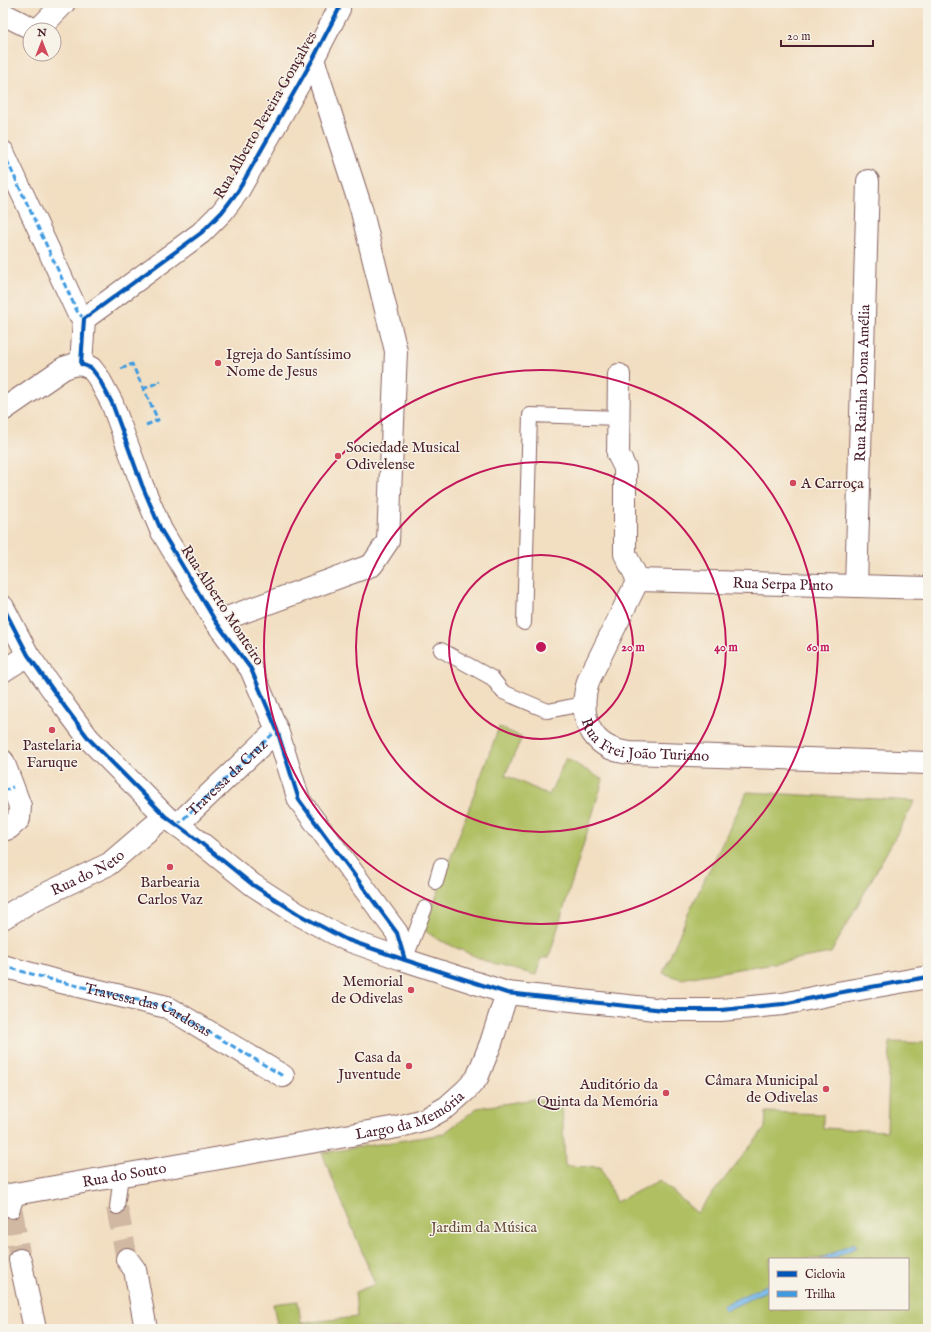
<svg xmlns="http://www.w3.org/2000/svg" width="931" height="1332" font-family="'IM FELL English',serif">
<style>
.green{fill:#afbf62;stroke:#7c6f46;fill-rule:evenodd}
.water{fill:#75baec;stroke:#606c8c}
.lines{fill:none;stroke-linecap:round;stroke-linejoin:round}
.minor-tunnel{stroke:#d0b8a3;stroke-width:22;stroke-dasharray:22 11;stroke-linecap:butt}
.service-casing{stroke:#856260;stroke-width:16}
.pedestrian-casing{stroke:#856260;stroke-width:24}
.minor-casing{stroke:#856260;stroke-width:24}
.service{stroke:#fff;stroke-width:14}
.pedestrian{stroke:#fff;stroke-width:22}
.minor{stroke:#fff;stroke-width:22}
.quiet{stroke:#409be1;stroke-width:3;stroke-dasharray:6 3;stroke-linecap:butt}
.cycleway-casing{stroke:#f7f3e8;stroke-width:6}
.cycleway{stroke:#0057b8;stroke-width:4}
.ring{fill:none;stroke:#c2185b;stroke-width:2}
.poi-dot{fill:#d1495b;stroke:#f7f3e8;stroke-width:1.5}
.labels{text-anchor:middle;stroke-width:3;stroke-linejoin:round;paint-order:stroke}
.street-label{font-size:15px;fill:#4a1f2b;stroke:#f7f3e8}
.poi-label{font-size:15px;fill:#4a1f2b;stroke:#f7f3e8;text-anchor:end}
.park-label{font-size:15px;fill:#684f3c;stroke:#f7f3e8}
.centre{fill:#c2185b;stroke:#f7f3e8;stroke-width:2}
.ring-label{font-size:12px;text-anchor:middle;font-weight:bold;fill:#c2185b;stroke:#f7f3e8;stroke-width:3;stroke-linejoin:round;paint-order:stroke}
</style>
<rect width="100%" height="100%" fill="#f7f3e8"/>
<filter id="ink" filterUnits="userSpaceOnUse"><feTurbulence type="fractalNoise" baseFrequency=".025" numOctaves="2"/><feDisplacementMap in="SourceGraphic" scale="8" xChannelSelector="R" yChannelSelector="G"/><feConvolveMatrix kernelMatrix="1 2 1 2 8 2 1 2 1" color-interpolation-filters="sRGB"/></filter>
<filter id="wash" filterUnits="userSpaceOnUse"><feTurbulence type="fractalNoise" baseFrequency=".012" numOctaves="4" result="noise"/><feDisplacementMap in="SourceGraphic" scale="16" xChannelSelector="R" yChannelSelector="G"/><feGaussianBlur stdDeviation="0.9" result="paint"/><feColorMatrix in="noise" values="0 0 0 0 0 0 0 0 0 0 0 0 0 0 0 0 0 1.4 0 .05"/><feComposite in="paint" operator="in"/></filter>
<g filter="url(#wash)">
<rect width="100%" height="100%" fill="#f2dec1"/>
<g class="green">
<polygon points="499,727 522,737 505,775 549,795 566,758 603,780 549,957 541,958 536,975 492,964 437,939 424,930"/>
<polygon points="747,792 915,801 831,953 681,979 663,973 688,914"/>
<path d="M890,1042L928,1043V1329H278L273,1304L298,1301L301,1323L357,1317L355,1292L375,1284L322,1153L443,1134L477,1108L534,1099L562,1103L565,1166L601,1167L616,1202L660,1180L697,1213L765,1128L766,1112L823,1114V1128L887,1131ZM770,1259H908V1309H770Z"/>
</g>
<g class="water">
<polygon points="854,1243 857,1247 832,1259 820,1259"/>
<polygon points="770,1283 770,1289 725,1311 722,1306"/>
</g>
</g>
<g filter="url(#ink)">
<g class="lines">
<g class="minor-tunnel">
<polyline points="117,1207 127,1259"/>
<polyline points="12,1211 20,1260"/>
</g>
<g class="service-casing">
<g id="service">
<polyline points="524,623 530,415 619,418"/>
<polyline points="441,650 492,678 503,692 548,711 583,704"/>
<polyline points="436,882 441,865"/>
<polyline points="405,960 425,908"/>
<polyline points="117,1207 121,1175"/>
<polyline points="12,1211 18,1194"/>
</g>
</g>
<g class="pedestrian-casing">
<g id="pedestrian">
<polyline points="3,152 77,311 84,319"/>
<path id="s1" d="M177,825L277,730"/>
<path id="s2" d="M3,966L53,980L167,1007L283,1076"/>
</g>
</g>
<g class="minor-casing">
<g id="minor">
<polyline points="336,3 339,9 313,59 238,191 222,212 201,233 84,319 81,364 91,368 98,377 112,403 142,485 161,530 216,622 251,669 277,730 299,800 397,933 405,960"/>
<polyline points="3,14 35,30"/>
<polyline points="38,30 64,3"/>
<polyline points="619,375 618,454 625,468 625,554 638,580"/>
<polyline points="3,410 64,368 73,365 81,364"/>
<path id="s3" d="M638,580L589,679C577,715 589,749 630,753L928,763"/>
<path id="s4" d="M638,580L928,588"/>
<path id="s5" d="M856,586L868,181"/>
<polyline points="3,607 28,655 65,707 89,739 165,816 191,835 253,885 298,914 345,939 405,960 507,993 664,1010 721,1010 783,1004 837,993 928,977"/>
<polyline points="216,622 372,565 388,541 396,351 361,208 313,59"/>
<polyline points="3,671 28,655"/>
<polyline points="3,761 20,806 19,819 9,828 3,830"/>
<path id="s6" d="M3,918L31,901L109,864L165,816"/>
<path id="s7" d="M3,1196L397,1127L426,1119L447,1107L466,1090L477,1078L491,1043L507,993"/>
<polyline points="127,1259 135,1270 146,1329"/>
<polyline points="20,1260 35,1329"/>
</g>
</g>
<use href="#service" class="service"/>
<use href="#pedestrian" class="pedestrian"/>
<use href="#minor" class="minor"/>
<g class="quiet">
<polyline points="3,152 77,311 84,319 84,321"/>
<polyline points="121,369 132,364 158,420 146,425"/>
<polyline points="143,389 161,381"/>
<polyline points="3,791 13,787"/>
<polyline points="177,825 277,730"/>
<polyline points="3,966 53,980 167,1007 283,1076"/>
</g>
<g class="cycleway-casing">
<g id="cycleway">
<polyline points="336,3 339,9 313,59 238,191 222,212 201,233 84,319 81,364 91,368 98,377 112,403 142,485 161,530 216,622 251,669 277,730 299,800 397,933 405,960"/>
<polyline points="3,607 28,655 65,707 89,739 165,816 191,835 253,885 298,914 345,939 405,960 507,993 664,1010 721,1010 783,1004 837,993 928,977"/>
</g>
</g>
<use href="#cycleway" class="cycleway"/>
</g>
</g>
<g class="ring">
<circle cx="541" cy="647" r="92"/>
<circle cx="541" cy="647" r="185"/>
<circle cx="541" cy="647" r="277"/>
</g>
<g class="poi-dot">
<circle cx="218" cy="363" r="4"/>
<circle cx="338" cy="456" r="4"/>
<circle cx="793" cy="483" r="4"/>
<circle cx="52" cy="730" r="4"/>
<circle cx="170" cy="867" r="4"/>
<circle cx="411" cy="990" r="4"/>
<circle cx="409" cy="1066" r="4"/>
<circle cx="826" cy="1089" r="4"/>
<circle cx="666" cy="1093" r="4"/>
</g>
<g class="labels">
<g class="street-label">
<text transform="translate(265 115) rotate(-60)" y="5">Rua Alberto Pereira Gonçalves</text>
<text dy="5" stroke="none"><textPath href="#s5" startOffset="203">Rua Rainha Dona Amélia</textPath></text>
<text dy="5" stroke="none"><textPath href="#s4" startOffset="145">Rua Serpa Pinto</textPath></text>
<text transform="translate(223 605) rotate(57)" y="5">Rua Alberto Monteiro</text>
<text dy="5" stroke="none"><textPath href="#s3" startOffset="220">Rua Frei João Turiano</textPath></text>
<text dy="5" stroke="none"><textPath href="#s1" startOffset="69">Travessa da Cruz</textPath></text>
<text dy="5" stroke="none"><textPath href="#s6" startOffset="96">Rua do Neto</textPath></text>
<text dy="5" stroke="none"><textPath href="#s2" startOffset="152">Travessa das Cardosas</textPath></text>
<text dy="5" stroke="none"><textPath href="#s7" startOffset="416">Largo da Memória</textPath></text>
<text dy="5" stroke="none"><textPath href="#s7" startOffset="123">Rua do Souto</textPath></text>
</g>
<g class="poi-label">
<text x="226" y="359" text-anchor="start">Igreja do Santíssimo<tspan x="226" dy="17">Nome de Jesus</tspan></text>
<text x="346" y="452" text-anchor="start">Sociedade Musical<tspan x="346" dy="17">Odivelense</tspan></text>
<text x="801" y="488" text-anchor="start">A Carroça</text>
<text x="52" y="750" text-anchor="middle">Pastelaria<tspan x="52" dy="17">Faruque</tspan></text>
<text x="170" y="887" text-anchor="middle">Barbearia<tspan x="170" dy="17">Carlos Vaz</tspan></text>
<text x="403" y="986">Memorial<tspan x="403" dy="17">de Odivelas</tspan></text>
<text x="401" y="1062">Casa da<tspan x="401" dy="17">Juventude</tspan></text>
<text x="818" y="1085">Câmara Municipal<tspan x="818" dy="17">de Odivelas</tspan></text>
<text x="658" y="1089">Auditório da<tspan x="658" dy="17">Quinta da Memória</tspan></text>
</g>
<g class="park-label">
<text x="484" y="1232">Jardim da Música</text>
</g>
</g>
<circle cx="541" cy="647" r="6" class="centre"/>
<g class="ring-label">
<text x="633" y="651">20 m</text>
<text x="726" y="651">40 m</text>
<text x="818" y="651">60 m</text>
</g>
<rect width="931" height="1332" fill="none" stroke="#f7f3e8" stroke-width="16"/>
<rect x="769" y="1258" width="140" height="52" fill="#f7f3e8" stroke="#b29e9c"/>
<rect x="777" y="1271" width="20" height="6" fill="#0057b8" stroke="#b29e9c"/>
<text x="805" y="1278" font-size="12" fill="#4a1f2b">Ciclovia</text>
<rect x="777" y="1291" width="20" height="6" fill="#409be1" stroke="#b29e9c"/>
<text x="805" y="1298" font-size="12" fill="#4a1f2b">Trilha</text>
<g transform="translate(42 42)"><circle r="19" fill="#f7f3e8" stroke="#b29e9c"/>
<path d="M0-3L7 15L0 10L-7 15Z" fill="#d1495b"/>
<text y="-6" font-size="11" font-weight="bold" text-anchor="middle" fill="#4a1f2b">N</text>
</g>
<path d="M781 40v6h92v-6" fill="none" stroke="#4a1f2b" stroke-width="2"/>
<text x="787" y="40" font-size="12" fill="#4a1f2b" stroke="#f7f3e8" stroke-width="3" paint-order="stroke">20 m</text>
</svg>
